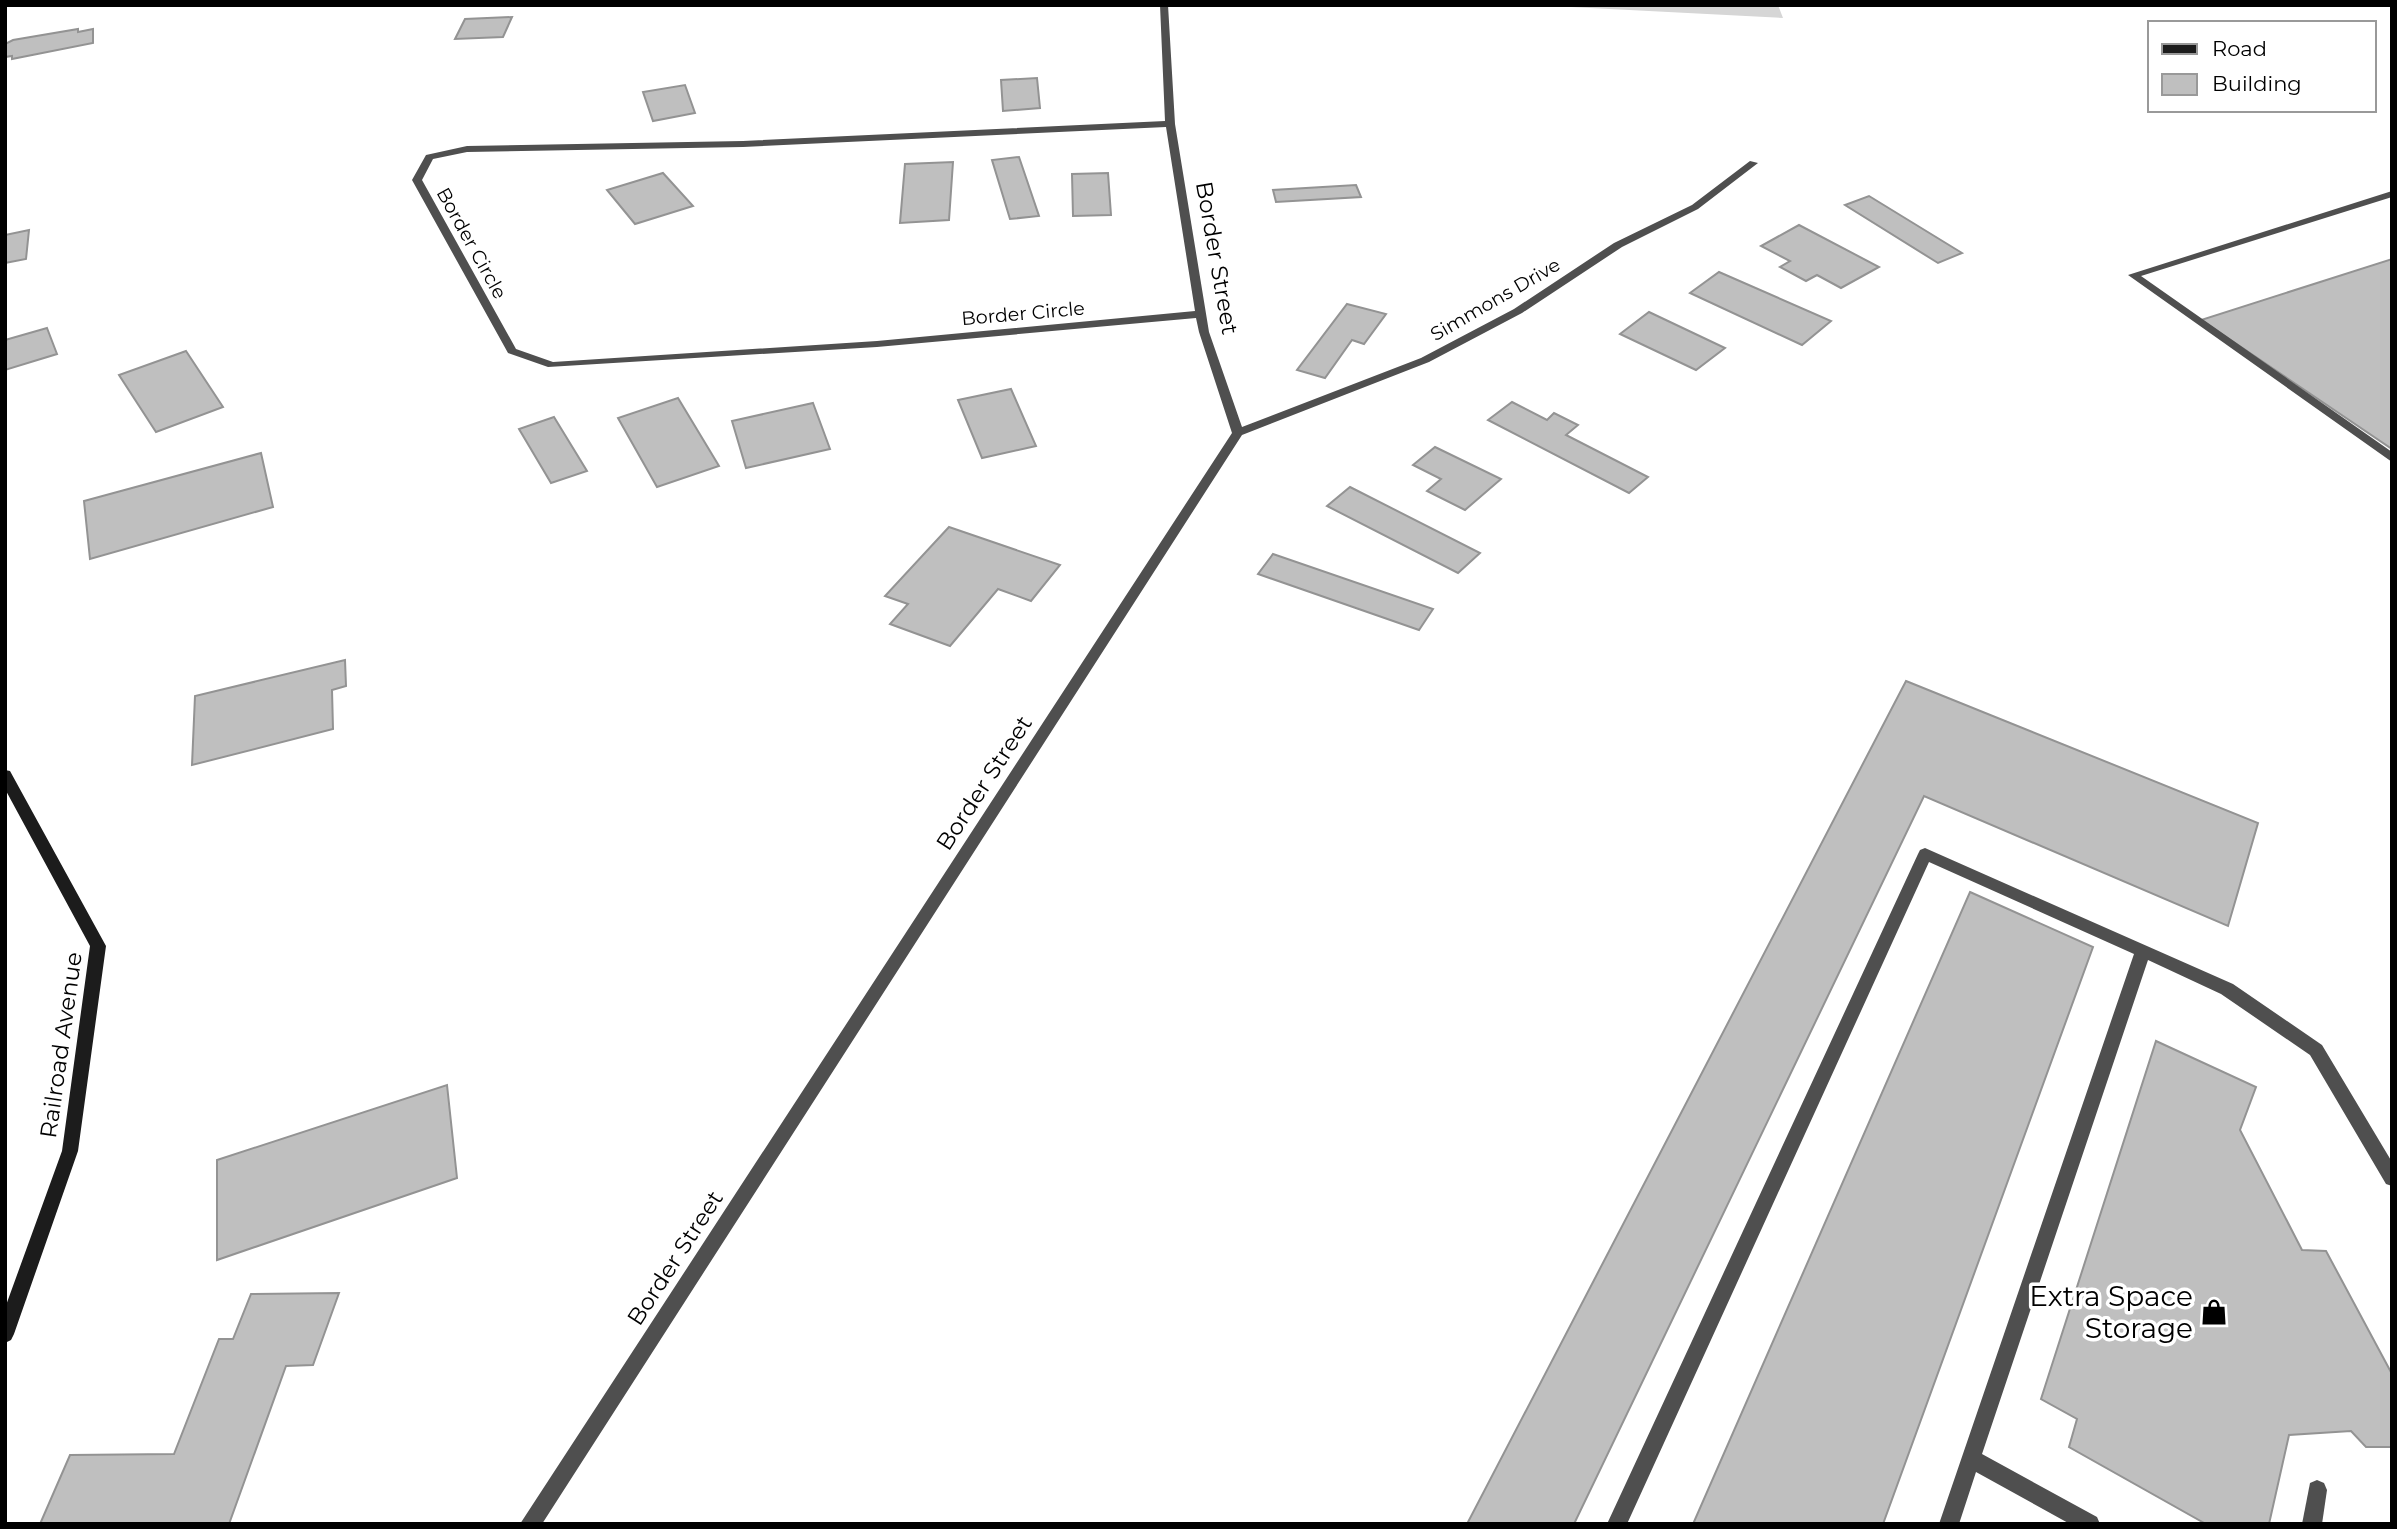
<svg xmlns="http://www.w3.org/2000/svg" width="2397" height="1529" font-family="Montserrat,sans-serif">
<style>
.green{fill:#d6d6d6}
.building{fill:#bfbfbf;stroke:#939393;stroke-width:2}
.lines{fill:none;stroke-linecap:round;stroke-linejoin:round}
.lane{fill:#4f4f4f;fill-rule:evenodd}
.street{fill:#4f4f4f;fill-rule:evenodd}
.secondary{fill:#1c1c1c;fill-rule:evenodd}
.labels{text-anchor:middle;stroke-width:7;stroke-linejoin:round;paint-order:stroke}
.far-street-label{font-size:19px;fill:#000;stroke:#fff}
.street-label{font-size:23px;fill:#000;stroke:#fff}
.near-poi-label{font-size:28px;fill:#000;stroke:#fff;text-anchor:end}
</style>
<rect width="100%" height="100%" fill="#fff"/>
<polygon class="green" points="1532,5 1778,5 1783,18"/>
<g class="building">
<polygon points="512,17 503,37 455,39 465,19"/>
<polygon points="78,29 78,32 93,29 93,43 12,59 12,56 5,57 5,44 13,40"/>
<polygon points="1037,78 1040,108 1003,111 1001,80"/>
<polygon points="685,85 695,113 653,121 643,92"/>
<polygon points="1019,157 1039,216 1010,219 992,160"/>
<polygon points="953,162 949,220 900,223 905,164"/>
<polygon points="663,173 693,206 635,224 607,190"/>
<polygon points="1108,173 1111,215 1073,216 1072,174"/>
<polygon points="1356,185 1361,197 1276,202 1273,190"/>
<polygon points="1869,196 1962,253 1938,263 1845,205"/>
<polygon points="1799,225 1879,267 1841,288 1817,275 1806,281 1780,267 1790,261 1761,246"/>
<polygon points="29,230 26,259 5,263 5,235"/>
<polygon points="2392,259 2392,449 2201,320"/>
<polygon points="1719,272 1831,321 1802,345 1690,293"/>
<polygon points="1347,304 1386,314 1364,344 1352,340 1325,378 1297,370"/>
<polygon points="1649,312 1725,348 1696,370 1620,334"/>
<polygon points="47,328 57,354 5,370 5,340"/>
<polygon points="186,351 223,407 156,432 119,375"/>
<polygon points="1011,389 1036,446 982,458 958,400"/>
<polygon points="678,398 719,466 657,487 618,418"/>
<polygon points="1512,402 1547,420 1554,413 1578,425 1566,435 1648,477 1629,493 1488,420"/>
<polygon points="813,403 830,449 746,468 732,421"/>
<polygon points="554,417 587,471 551,483 519,429"/>
<polygon points="1435,447 1501,479 1465,510 1427,491 1441,479 1413,465"/>
<polygon points="261,453 273,507 90,559 84,501"/>
<polygon points="1350,487 1480,553 1458,573 1327,506"/>
<polygon points="949,527 1060,565 1031,601 998,589 950,646 890,624 908,604 885,596"/>
<polygon points="1273,554 1433,609 1419,630 1258,574"/>
<polygon points="345,660 346,686 332,690 333,729 192,765 195,696"/>
<polygon points="1906,681 2258,823 2228,926 1924,796 1574,1524 1467,1524"/>
<polygon points="1970,892 2093,947 1883,1524 1693,1524"/>
<polygon points="2156,1041 2256,1087 2240,1130 2302,1250 2326,1251 2392,1374 2392,1447 2366,1447 2351,1431 2289,1435 2269,1524 2206,1524 2069,1447 2077,1419 2041,1399"/>
<polygon points="447,1085 457,1178 217,1260 217,1160"/>
<polygon points="339,1293 313,1365 286,1366 229,1524 40,1524 70,1455 174,1454 219,1339 233,1339 251,1294"/>
</g>
<g class="lines">
<g class="lane">
<polygon points="2392,191 2392,197 2141,276 2392,452 2392,462 2128,275"/>
<polygon points="1925,848 2233,984 2322,1045 2392,1162 2392,1186 2386,1184 2310,1055 2221,994 2148,960 1982,1454 2097,1517 2100,1524 2070,1524 1976,1472 1959,1524 1939,1524 2134,954 1929,862 1627,1524 1607,1524 1918,854 1920,850"/>
<polygon points="2317,1480 2324,1483 2327,1490 2322,1524 2302,1524 2310,1483"/>
</g>
<path class="street" d="M1160,5H1168L1175,124L1209,332L1242,427L1421,358L1514,309L1614,243L1692,205L1750,161L1758,163L1698,209L1622,247L1522,313L1429,362L1242,435L542,1524H520L1232,433L1199,332L1196,318L877,347L548,367L508,353L412,180L426,155L467,146L743,141L1165,121ZM1166,127L1195,311L877,341L553,362L516,349L422,180L433,159L467,152L743,147Z"/>
<polygon class="secondary" points="5,770 10,771 106,946 78,1151 14,1334 11,1340 5,1343 5,1308 62,1151 90,946 5,789"/>
</g>
<defs>
<g id="shop-bare" transform="scale(2.1)"><path d="M-5-2.5h2.3a2.7 3.5 0 0 1 5.4 0H5L5.5 6h-11ZM-1.5-2.5h3a1.5 2.3 0 0 0-3 0Z" fill="#000" stroke="#fff" stroke-width="2.5" paint-order="stroke"/></g>
</defs>
<g fill-rule="evenodd">
<use href="#shop-bare" x="2214" y="1312"/>
</g>
<g class="labels">
<g class="far-street-label">
<text transform="translate(472 243) rotate(61)" y="7">Border Circle</text>
<text transform="translate(1495 299) rotate(-30)" y="7">Simmons Drive</text>
<text transform="translate(1023 313) rotate(-5)" y="7">Border Circle</text>
</g>
<g class="street-label">
<text transform="translate(1217 258) rotate(80)" y="8">Border Street</text>
<text transform="translate(984 783) rotate(-57)" y="8">Border Street</text>
<text transform="translate(61 1045) rotate(-82)" y="8">Railroad Avenue</text>
<text transform="translate(675 1258) rotate(-57)" y="8">Border Street</text>
</g>
<g class="near-poi-label">
<text x="2193" y="1306">Extra Space<tspan x="2193" dy="32">Storage</tspan></text>
</g>
</g>
<rect width="2397" height="1529" fill="none" stroke="#000000" stroke-width="14"/>
<rect x="2148" y="21" width="228" height="91" fill="#ffffff" stroke="#999999" stroke-width="2"/>
<rect x="2162" y="44" width="35" height="10" fill="#1c1c1c" stroke="#999999" stroke-width="2"/>
<text x="2212" y="56" font-size="21" fill="#000000">Road</text>
<rect x="2162" y="74" width="35" height="21" fill="#bfbfbf" stroke="#999999" stroke-width="2"/>
<text x="2212" y="91" font-size="21" fill="#000000">Building</text>
</svg>
